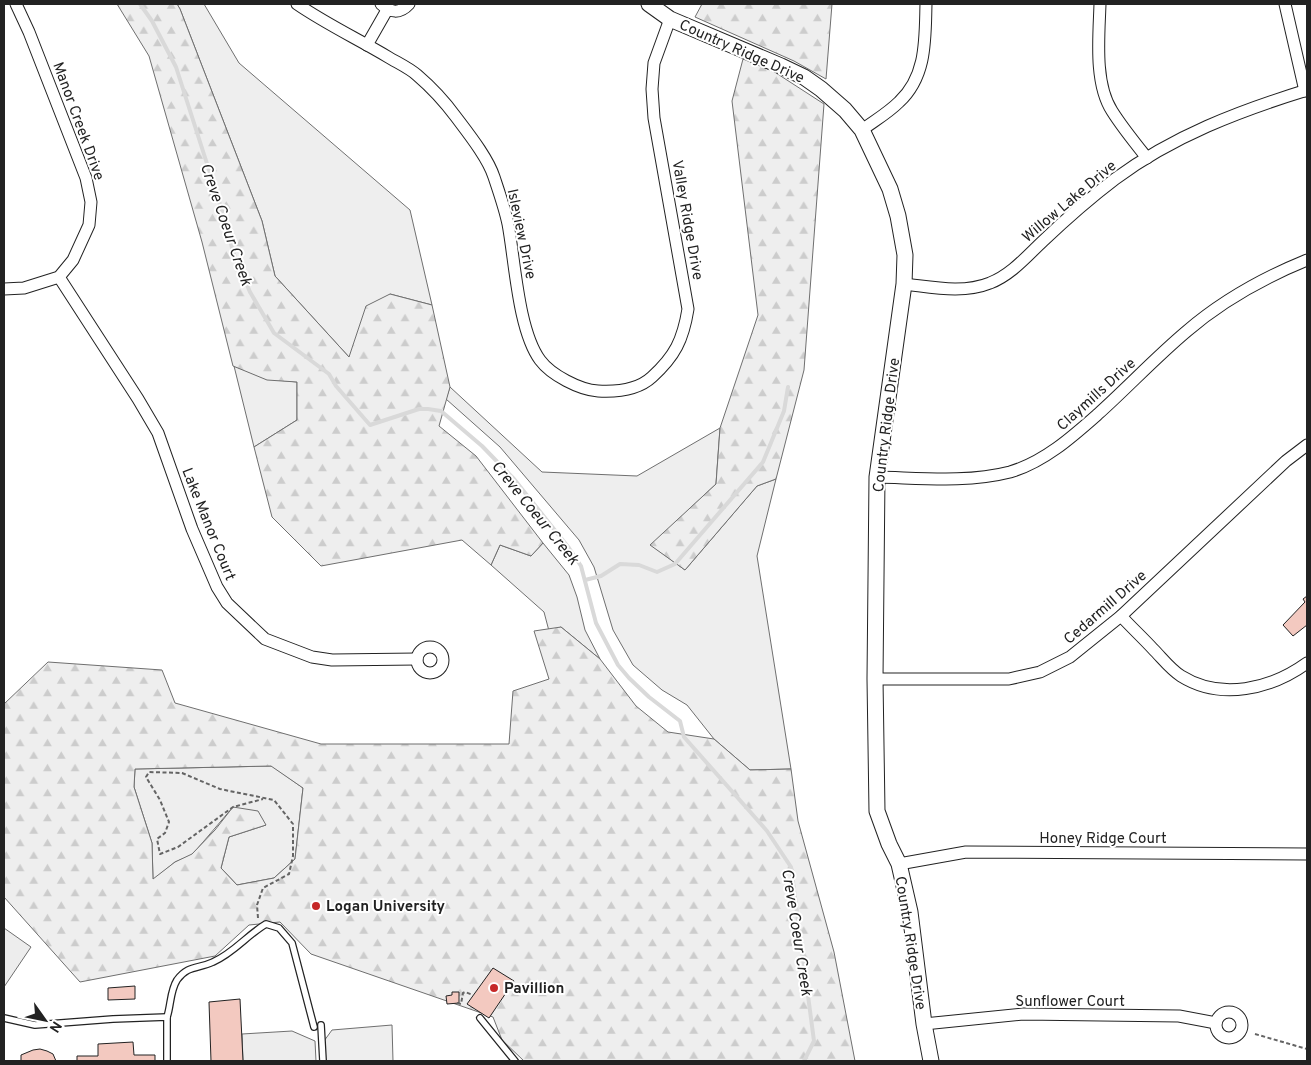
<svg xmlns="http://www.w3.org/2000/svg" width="1311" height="1065" font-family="Overpass,sans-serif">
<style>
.green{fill:#eee;stroke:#6f6f6f}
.forest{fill:url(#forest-firs);stroke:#6f6f6f;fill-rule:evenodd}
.parking{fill:#ededed;stroke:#6f6f6f}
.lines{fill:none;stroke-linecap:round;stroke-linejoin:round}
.stream{stroke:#d9d9d9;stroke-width:4}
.building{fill:#f3c9c0;stroke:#222}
.lane-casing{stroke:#222;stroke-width:8}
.street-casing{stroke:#222;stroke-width:13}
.secondary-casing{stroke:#222;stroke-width:17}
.path{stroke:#646464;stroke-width:2;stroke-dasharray:4 2.5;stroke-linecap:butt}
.lane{stroke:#fff;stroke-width:5.5}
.street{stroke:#fff;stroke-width:11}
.secondary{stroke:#fff;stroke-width:15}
.poi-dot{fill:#c62828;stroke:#fff;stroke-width:2}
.labels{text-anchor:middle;stroke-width:4;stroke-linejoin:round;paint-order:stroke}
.street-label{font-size:15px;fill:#222;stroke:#fff}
.poi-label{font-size:15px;font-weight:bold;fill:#222;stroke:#fff;text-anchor:start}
.water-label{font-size:16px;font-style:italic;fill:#222;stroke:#fff}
</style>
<defs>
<pattern id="forest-firs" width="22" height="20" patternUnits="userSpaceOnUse" patternTransform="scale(1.25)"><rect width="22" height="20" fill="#eee"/><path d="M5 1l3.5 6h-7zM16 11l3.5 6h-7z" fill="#ccc"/></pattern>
</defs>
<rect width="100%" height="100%" fill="#fff"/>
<g class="green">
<polygon points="177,4 204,4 239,63 410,210 432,305 390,294 349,357 275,276 262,221 180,9"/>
<polygon points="234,366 267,379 297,382 297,420 254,447"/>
<polygon points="450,387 542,472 637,476 720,428 716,484 651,545 685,570 757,486 776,479 757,556 791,769 750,770 714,739 687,705 662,690 633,665 613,630 594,567 579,540 500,447 446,399"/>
<polygon points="543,543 569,575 577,597 585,630 600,659 561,627 549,631 544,612 491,565 500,545 531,556"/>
<polygon points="272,766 303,788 295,859 274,878 237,885 221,868 229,837 266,825 233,807 192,855 175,862 153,880 152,843 134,787 135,769"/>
<polygon points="392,1025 393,1061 325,1061 324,1041 332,1030"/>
</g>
<g class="forest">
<polygon points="117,4 177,4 180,9 262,221 275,276 349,357 366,306 390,294 432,305 450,387 439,426 476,456 543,543 531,556 500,545 491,565 462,540 321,566 272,517 254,447 297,420 297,382 267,380 233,366 202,242 149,56"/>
<polygon points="702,4 832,4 826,79 794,61 695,17"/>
<polygon points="743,59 773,71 824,104 804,370 776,479 757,486 685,570 650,545 716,484 720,428 758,315 732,101"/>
<path d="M561,627L600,659L636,706L668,732L714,739L750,770L791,769L798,821L834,952L855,1061H524L502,1040L493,1017L311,954L280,922L249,925L215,956L80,982L4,897V704L48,662L162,670L175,703L321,744H509L513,691L549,679L534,631ZM271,766L303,788L295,859L274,878L237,885L221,868L229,837L266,825L258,811L233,807L215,830L192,854L175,862L153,879L152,843L134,787L135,769Z"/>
</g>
<g class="parking">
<polygon points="4,928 31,947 4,987"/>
<polygon points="292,1031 315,1041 316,1061 243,1061 242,1034"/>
</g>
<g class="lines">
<g class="stream">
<polyline points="140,4 152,21 176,67 226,223 233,252 250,292 274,333 329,374 336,386 370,425 419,409 428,409 441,411 482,446 514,479 569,548 581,566 596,623 618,665 629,678 649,697 680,721 684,737 767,831 791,867 814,1041 804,1061"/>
<polyline points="585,580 601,576 620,564 639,565 657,572 675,564 763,462 784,411 788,387"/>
</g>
</g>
<g class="building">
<polygon points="1307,596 1307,625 1293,636 1283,625 1305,602 1303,599"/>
<polygon points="493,968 514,981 489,1018 467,1004"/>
<polygon points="135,986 135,999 108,1000 108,988"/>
<polygon points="452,992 459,992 459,1003 447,1004 446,996 452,995"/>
<polygon points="240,999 243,1061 211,1061 209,1002"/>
<polygon points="133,1042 134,1055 155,1055 155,1061 77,1061 77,1056 98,1056 98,1044"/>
<polygon points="40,1049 47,1051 53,1054 56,1061 21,1061 21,1055 33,1050"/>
</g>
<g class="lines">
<g class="lane-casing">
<g id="lane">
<path d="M167,1017C171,1005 170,991 177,980C188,965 198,969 213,962C234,953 247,935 266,924L279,928L292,943L314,1027"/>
<polyline points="4,1018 35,1025 113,1019 167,1017 167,1061"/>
<polyline points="480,1018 515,1061"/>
<polyline points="321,1025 323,1061"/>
</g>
</g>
<g class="street-casing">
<g id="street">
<path d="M297,4C326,24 358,39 388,57C398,63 409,68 417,75C431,87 445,102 456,117C468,133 488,158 494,177C499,192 505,209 508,224C515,261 518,330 540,360C551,375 580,390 598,391C616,392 638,390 652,377C675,356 683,340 688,309L654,118L652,89L654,63L670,19"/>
<path d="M381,4C390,13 400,14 409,4"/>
<path d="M1100,4C1099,36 1094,83 1112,111C1122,127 1135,143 1147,158"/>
<polyline points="1285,4 1305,91"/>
<polyline points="367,45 387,10"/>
<path d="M862,130C874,121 888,113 899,102C927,76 925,39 926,4"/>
<polyline points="59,277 138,399 158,433 192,529 217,587 227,603 265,639 312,657 332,660 417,659"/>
<path d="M904,284C932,287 963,294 990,283C1011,275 1027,256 1043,241C1066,219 1090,198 1115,179C1173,136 1239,111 1307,90"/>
<polyline points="4,289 24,288 59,277 73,260 89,225 91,202 86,178 29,32 16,4"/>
<path d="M877,477C921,478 967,483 1010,472C1044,462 1072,437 1098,414C1128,387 1156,357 1187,331C1223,300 1263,278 1307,260"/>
<path d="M1121,616C1131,627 1143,638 1153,649C1162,658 1170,669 1181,676C1221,701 1271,689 1307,663"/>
<circle cx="430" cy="660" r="13"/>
<polyline points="875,679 1009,679 1040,672 1070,657 1121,616 1286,461 1307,445"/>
<polyline points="899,864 966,852 1307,854"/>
<circle cx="1229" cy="1025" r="13"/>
<polyline points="924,1024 1023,1014 1179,1016 1216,1023"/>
</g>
</g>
<g class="secondary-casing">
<polyline id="secondary" points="649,4 670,19 781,66 804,77 821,89 845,110 862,130 890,189 898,216 905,255 904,284 877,477 875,679 877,811 889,844 899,864 910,912 924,1024 931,1061"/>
</g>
<g class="path">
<polyline points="258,918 257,905 263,888 289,874 293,856 293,824 274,800 220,789 182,773 149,772 146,777 160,800 169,822 165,833 157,839 160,854 178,847 233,807 263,799"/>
<polyline points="457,1003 461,1004 463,993 465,992 473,995"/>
<polyline points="1255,1034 1307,1049"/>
</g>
<use href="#lane" class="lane"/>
<use href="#street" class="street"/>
<use href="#secondary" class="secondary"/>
</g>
<g class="poi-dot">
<circle cx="316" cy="906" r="5"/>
<circle cx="494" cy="988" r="5"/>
</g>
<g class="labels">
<g class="street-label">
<text transform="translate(742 51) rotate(24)" y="5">Country Ridge Drive</text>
<text transform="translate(79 121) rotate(70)" y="5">Manor Creek Drive</text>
<text transform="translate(1069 201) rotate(-40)" y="5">Willow Lake Drive</text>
<text transform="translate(688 220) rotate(80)" y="5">Valley Ridge Drive</text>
<text transform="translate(522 234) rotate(78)" y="5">Isleview Drive</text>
<text transform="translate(1096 394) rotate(-42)" y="5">Claymills Drive</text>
<text transform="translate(886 425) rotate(-83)" y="5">Country Ridge Drive</text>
<text transform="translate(209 524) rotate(68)" y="5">Lake Manor Court</text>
<text transform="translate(1105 607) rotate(-41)" y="5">Cedarmill Drive</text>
<text x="1103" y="843">Honey Ridge Court</text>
<text transform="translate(911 943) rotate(81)" y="5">Country Ridge Drive</text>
<text x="1070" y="1006">Sunflower Court</text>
</g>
<g class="poi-label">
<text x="326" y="911">Logan University</text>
<text x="504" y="993">Pavillion</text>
</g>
<g class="water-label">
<text transform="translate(227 224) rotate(71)" y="6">Creve Coeur Creek</text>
<text transform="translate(536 512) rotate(51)" y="6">Creve Coeur Creek</text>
<text transform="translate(798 932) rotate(81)" y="6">Creve Coeur Creek</text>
</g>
</g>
<rect width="1311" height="1065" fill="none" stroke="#222222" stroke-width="10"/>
<g transform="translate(45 1020) rotate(123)" stroke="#ffffff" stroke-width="4" paint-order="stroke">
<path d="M0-4L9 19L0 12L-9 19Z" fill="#222222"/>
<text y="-8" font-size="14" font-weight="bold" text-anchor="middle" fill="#222222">N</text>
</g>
</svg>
